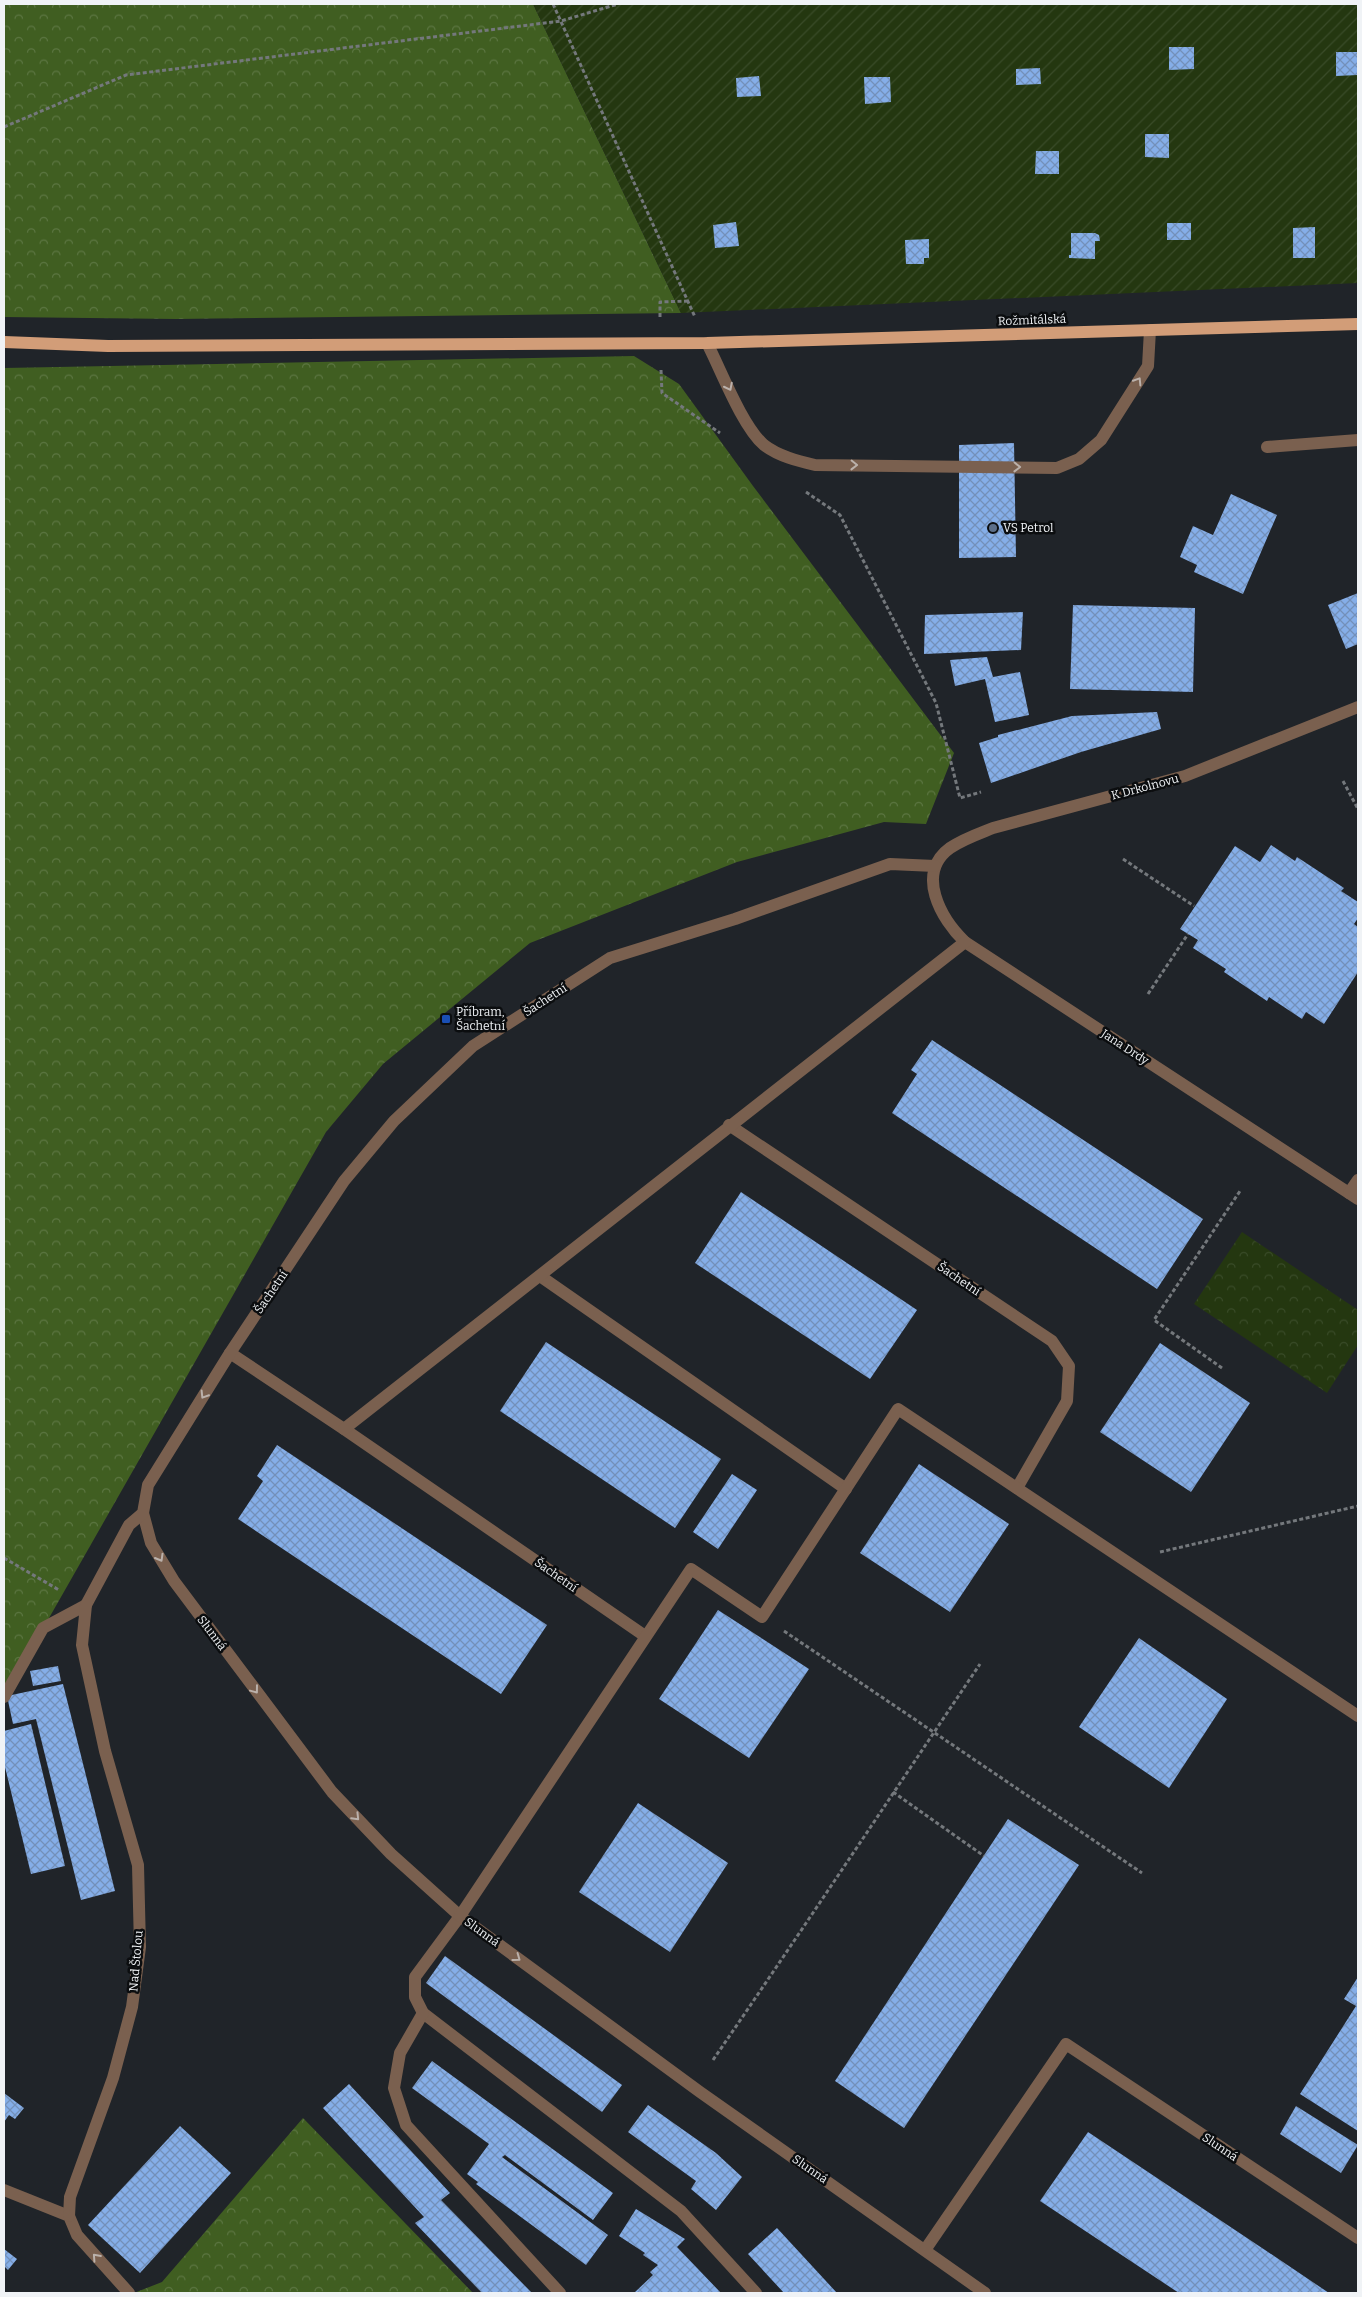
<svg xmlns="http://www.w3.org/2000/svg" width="1362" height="2297" font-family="Bitter,serif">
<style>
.forest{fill:url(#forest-crowns)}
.park{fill:url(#park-crowns)}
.garden{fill:url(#garden-furrows)}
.building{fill:url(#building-cross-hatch)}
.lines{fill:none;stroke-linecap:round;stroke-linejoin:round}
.path{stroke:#74787c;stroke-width:3;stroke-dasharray:4 2.5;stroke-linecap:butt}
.service{stroke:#7a604f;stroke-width:12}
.minor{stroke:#7a604f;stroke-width:12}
.primary{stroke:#d29d78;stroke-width:12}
.oneway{stroke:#bbb1ab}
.service-dot{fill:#5c6f8a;stroke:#0b0d0f;stroke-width:2}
.transit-dot{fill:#1a4fb4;stroke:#0b0d0f;stroke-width:2}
.labels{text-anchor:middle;stroke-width:5;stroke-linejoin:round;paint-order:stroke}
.street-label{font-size:12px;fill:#f0f3f6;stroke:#0b0d0f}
.poi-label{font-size:12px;fill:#f0f3f6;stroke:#0b0d0f;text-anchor:start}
</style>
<defs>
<pattern id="forest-crowns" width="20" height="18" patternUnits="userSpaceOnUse" patternTransform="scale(1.25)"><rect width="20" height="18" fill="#405e21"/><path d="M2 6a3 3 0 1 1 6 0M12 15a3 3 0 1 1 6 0" fill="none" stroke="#5c7642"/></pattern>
<pattern id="park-crowns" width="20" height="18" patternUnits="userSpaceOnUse" patternTransform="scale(1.25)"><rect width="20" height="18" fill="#243710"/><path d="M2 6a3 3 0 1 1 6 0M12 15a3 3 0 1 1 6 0" fill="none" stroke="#394b28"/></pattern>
<pattern id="garden-furrows" width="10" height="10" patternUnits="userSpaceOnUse" patternTransform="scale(1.25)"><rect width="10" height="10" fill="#243710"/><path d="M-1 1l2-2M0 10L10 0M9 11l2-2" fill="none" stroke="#394b28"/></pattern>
<pattern id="building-cross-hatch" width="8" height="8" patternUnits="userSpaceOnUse" patternTransform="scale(1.25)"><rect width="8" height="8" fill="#85aee8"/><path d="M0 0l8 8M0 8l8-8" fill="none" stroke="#7390b9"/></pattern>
</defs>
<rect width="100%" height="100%" fill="#202429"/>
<g class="forest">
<polygon points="4,4 533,4 681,313 176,319 4,317"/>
<polygon points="634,356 679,384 753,486 954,753 926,824 884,822 737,862 530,943 383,1064 326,1132 4,1697 4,368"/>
<polygon points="303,2118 473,2293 134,2293 162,2282"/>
</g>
<polygon class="park" points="1242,1232 1358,1310 1358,1345 1327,1393 1194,1304"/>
<polygon class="garden" points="533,4 1358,4 1358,283 681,313"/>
<g class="building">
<polygon points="1169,47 1194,47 1194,69 1169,70"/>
<polygon points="1336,52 1358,52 1358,75 1336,76"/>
<polygon points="1040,68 1041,84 1016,85 1016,69"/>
<polygon points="759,76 761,96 737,97 736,78"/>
<polygon points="864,77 890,77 891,102 865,104"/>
<polygon points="1145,134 1169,134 1169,158 1145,157"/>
<polygon points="1036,151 1059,151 1059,174 1035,174"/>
<polygon points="736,222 739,246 715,248 713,225"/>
<rect x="1167" y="223" width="24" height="17"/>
<polygon points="1315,227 1315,258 1293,258 1293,228"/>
<polygon points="1071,233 1095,233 1099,235 1100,241 1095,241 1095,259 1069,258 1069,255 1071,255"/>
<polygon points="929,239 929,258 924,258 924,264 906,264 905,240"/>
<polygon points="1014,443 1016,557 959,558 959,445"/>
<polygon points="1231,494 1277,515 1243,594 1194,572 1197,565 1180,557 1193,526 1213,535"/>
<polygon points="1358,593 1358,644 1346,649 1328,605"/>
<polygon points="1073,605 1195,608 1193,692 1070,689"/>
<polygon points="1023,612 1021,650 924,654 925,615"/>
<polygon points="987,657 993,677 1020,672 1029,715 995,722 985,679 955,686 950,660"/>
<polygon points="1157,712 1161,729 1081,752 991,783 979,743 998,737 998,735 1072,716"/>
<polygon points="1271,845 1295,861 1297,857 1344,888 1341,891 1358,902 1358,918 1354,924 1358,927 1358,972 1324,1024 1306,1012 1302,1019 1269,997 1267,1001 1224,972 1226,969 1193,948 1198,940 1180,929 1235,846 1260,862"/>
<polygon points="932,1040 1203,1219 1157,1289 892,1113 917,1074 911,1070"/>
<polygon points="741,1192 917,1310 870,1379 695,1263"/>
<polygon points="546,1342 721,1459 675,1528 500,1411"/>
<polygon points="1160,1343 1250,1403 1191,1492 1100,1432"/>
<polygon points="277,1445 547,1625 501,1694 238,1519 263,1481 257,1476"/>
<polygon points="919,1464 1009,1524 950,1612 860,1553"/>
<polygon points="732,1474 757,1490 718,1549 693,1532"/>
<polygon points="718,1610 809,1669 749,1758 659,1699"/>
<polygon points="1139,1638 1227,1699 1169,1788 1079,1727"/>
<polygon points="58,1666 61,1681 33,1686 30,1671"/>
<polygon points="63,1684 115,1891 81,1900 36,1719 13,1724 7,1696"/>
<polygon points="31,1724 65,1866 31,1874 4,1763 4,1731"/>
<polygon points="638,1803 728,1863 670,1952 579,1892"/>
<polygon points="1008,1819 1079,1865 904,2128 835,2081"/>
<polygon points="445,1956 622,2085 602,2112 426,1983"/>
<polygon points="1358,1977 1358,2131 1300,2094 1356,2006 1344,1999"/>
<polygon points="432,2061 613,2193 593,2220 505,2155 502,2157 608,2235 586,2265 476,2184 478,2182 467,2174 489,2144 412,2088"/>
<polygon points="349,2084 450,2193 441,2200 532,2293 482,2293 415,2223 424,2217 323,2108"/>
<polygon points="4,2093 24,2108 15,2119 9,2115 4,2122"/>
<polygon points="648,2105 716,2153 742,2177 716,2210 691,2189 696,2181 628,2132"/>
<polygon points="1296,2106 1358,2145 1341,2173 1280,2134"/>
<polygon points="180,2126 231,2173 140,2273 88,2225"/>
<polygon points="1088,2132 1265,2250 1329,2293 1179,2293 1040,2201"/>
<polygon points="636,2209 685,2239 677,2247 721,2293 634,2293 653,2275 650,2272 658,2265 643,2255 645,2253 619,2236"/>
<polygon points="777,2228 837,2293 784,2293 748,2254"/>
<polygon points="4,2249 17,2259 8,2270 4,2266"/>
</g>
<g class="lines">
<g class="path">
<polyline points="553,4 695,317"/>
<polyline points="4,127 126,75 561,21 618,4"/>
<polyline points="660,317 660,302 688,301"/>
<polyline points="661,370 662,393 720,433"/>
<polyline points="806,492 840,515 936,703 960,798 981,792"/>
<polyline points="1343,781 1358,809"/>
<polyline points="1123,859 1194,906"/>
<polyline points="1148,994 1188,934"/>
<polyline points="1222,1368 1154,1320 1240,1191"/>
<polyline points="1160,1552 1358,1506"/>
<polyline points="4,1558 59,1590"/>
<polyline points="784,1631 1142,1873"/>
<polyline points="893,1792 984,1856"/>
<path d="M713,2060C803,1929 891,1796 980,1664"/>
</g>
<g class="service">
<path d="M707,343C721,370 742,426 764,445C778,456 798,461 815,465L1057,468L1079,459L1101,440L1148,366L1150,330"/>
<polyline points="1267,447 1358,440"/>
<polyline points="460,1916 415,1977 415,1997 423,2013 681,2211 756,2293"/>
<polyline points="423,2013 400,2053 394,2088 406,2125 560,2293"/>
<polyline points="4,2190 69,2216 77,2235 129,2293"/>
</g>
<g class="minor">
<path d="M1358,707L1185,776L993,828C978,834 963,839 950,848C915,873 941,919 965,942L1358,1199"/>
<polyline points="729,1125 1052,1341 1069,1366 1067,1401 1017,1488"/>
<polyline points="1349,1193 1358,1180"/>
<polyline points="540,1276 846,1489"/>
<polyline points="230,1353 344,1429 645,1636"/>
<polyline points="344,1429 965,942"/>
<polyline points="143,1513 151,1543 174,1581 332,1792 391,1854 460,1916 700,2092 985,2293"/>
<polyline points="4,1697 43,1628 86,1605"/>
<polyline points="460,1916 691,1569 762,1617 898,1409 1358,1716"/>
<polyline points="69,2216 70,2197 113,2078 132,2007 140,1947 138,1865 105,1751 82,1645 86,1605 129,1525 143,1513 148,1485 230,1353 344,1181 394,1121 473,1046 610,958 735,919 890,864 935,866"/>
<polyline points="925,2250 1066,2044 1358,2238"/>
</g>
<polyline class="primary" points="4,342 108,346 707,343 1358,324"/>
</g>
<defs><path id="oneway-chevron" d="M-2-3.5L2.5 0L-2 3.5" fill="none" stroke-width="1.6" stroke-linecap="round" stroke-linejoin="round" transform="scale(1.25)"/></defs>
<g class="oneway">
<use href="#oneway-chevron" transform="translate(1138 381) rotate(-58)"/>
<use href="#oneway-chevron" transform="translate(729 387) rotate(63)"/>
<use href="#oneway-chevron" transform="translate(854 465) rotate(1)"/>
<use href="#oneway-chevron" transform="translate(1017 467) rotate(1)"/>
<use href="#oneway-chevron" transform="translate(204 1395) rotate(122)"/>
<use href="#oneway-chevron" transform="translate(160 1558) rotate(60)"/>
<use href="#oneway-chevron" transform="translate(255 1690) rotate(53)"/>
<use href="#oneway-chevron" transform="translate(356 1817) rotate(46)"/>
<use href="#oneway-chevron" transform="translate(517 1958) rotate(36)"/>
<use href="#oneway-chevron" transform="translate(96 2257) rotate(-132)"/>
</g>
<circle class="service-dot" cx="993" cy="528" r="5"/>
<rect class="transit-dot" x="441" y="1014" width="10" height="10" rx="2.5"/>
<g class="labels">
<g class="street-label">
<text transform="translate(1032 320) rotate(-2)" y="4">Rožmitálská</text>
<text transform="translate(1145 787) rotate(-15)" y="4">K Drkolnovu</text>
<text transform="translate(545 1000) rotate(-33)" y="4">Šachetní</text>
<text transform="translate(1125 1047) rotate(33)" y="4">Jana Drdy</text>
<text transform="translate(959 1279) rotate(34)" y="4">Šachetní</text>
<text transform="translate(271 1292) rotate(-56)" y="4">Šachetní</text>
<text transform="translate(556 1575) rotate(35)" y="4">Šachetní</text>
<text transform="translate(212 1633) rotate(53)" y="4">Slunná</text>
<text transform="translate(482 1932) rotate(36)" y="4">Slunná</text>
<text transform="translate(136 1961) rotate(-85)" y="4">Nad Štolou</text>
<text transform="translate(1220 2147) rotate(34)" y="4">Slunná</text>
<text transform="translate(810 2169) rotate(35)" y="4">Slunná</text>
</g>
<g class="poi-label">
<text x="1003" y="532">VS Petrol</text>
<text x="456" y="1016">Příbram,<tspan x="456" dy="14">Šachetní</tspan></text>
</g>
</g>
<rect width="1362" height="2297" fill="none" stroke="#f0f3f6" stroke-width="10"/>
</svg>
